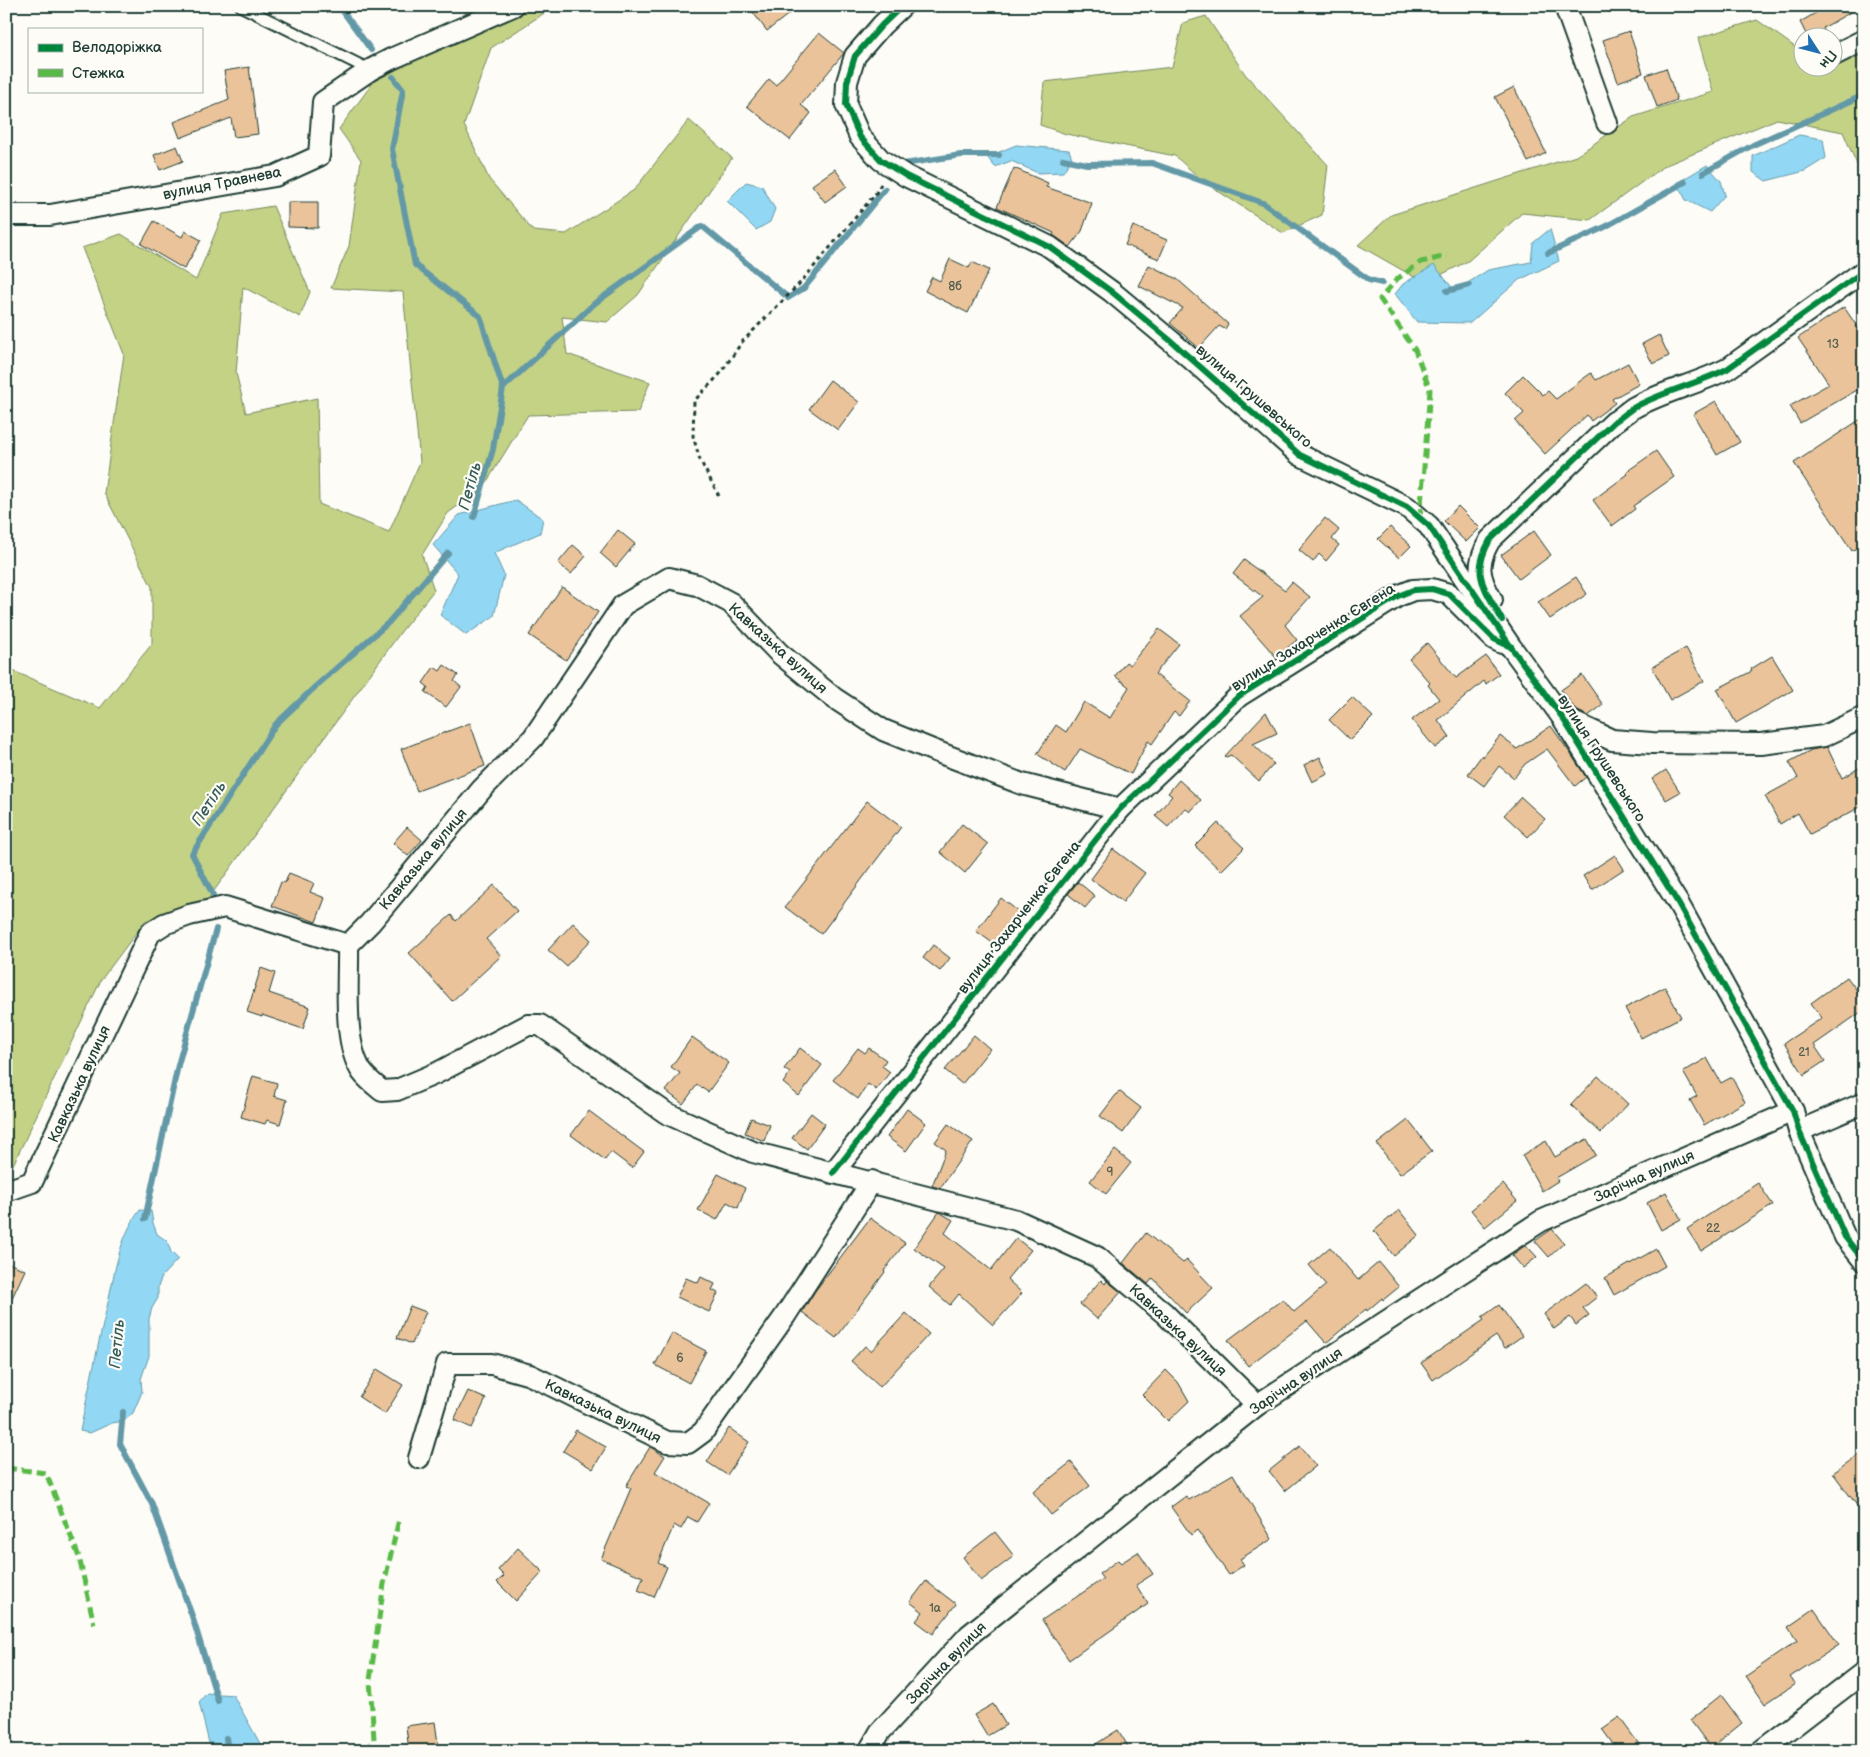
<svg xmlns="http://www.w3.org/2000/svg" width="1870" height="1757" font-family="'Balsamiq Sans',sans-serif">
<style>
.green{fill:#c4d286;stroke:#72885d}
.water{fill:#92d7f4;stroke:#6499a7}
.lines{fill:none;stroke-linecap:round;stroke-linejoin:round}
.stream{stroke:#6499a7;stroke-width:6}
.building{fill:#eac39a;stroke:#1f3d34}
.service-casing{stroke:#1f3d34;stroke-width:14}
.minor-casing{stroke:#1f3d34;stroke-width:24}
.path{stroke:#1f3d34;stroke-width:3;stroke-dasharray:4 4;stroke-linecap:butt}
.service{stroke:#fdfcf7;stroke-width:10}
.minor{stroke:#fdfcf7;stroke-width:20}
.quiet{stroke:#58b947;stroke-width:5;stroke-dasharray:10 5;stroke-linecap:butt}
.cycleway-casing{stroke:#fdfcf7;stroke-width:9}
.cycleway{stroke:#00873e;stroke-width:6}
.labels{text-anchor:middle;stroke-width:4.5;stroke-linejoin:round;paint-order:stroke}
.number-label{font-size:12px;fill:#525e4e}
.street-label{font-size:15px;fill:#1f3d34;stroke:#fdfcf7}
.water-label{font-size:16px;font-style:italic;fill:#365c5a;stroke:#fdfcf7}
</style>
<rect width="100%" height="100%" fill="#fdfcf7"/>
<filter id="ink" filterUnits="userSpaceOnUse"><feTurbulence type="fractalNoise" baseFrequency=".02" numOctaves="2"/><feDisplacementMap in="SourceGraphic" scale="10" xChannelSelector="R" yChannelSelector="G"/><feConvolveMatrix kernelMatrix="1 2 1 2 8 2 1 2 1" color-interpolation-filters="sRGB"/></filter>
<g filter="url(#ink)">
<g class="green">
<polygon points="463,6 555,6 491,48 464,125 489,179 533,231 566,234 634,190 689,120 732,158 638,295 607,322 562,317 567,354 650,382 638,412 528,415 483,488 448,513 422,555 434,590 400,633 206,902 145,921 101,980 12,1167 6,1171 6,668 100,708 152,644 152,587 104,493 124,354 82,248 121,234 196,280 223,214 273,206 310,292 300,317 243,287 236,373 246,413 317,398 319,504 389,532 420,462 403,292 331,288 349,246 361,160 339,129 374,81 472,32"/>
<polygon points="1206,16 1245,74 1328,165 1322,215 1283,233 1204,182 1175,156 1066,134 1040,125 1044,82 1172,67 1183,23"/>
<polygon points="1757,20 1802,52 1802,68 1826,68 1830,70 1864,53 1864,181 1843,132 1777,119 1664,166 1590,220 1522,213 1468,261 1425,283 1358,245 1391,215 1576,156 1633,117 1713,92 1698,38"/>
</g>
<g class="water">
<polygon points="1799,135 1823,139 1826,158 1805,171 1766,181 1753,172 1753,156"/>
<polygon points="1016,145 1069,150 1072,158 1063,172 1038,173 1011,161 995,167 987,157"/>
<polygon points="1707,165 1721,181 1725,195 1710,212 1686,200 1677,183"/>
<polygon points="746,182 762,186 775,209 770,222 756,230 727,201"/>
<polygon points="1550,229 1559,261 1519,280 1470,323 1417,322 1395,294 1403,284 1434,265 1455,291 1488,270 1531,262 1533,243"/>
<polygon points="516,500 543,519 540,533 494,553 504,575 494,616 466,635 440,615 458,574 433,545 459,515"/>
<path d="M140,1210L151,1211L153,1223L157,1234L167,1241L171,1252L178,1259L162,1276L158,1287V1298L152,1308L149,1319V1356L141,1379L142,1392L133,1413L124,1421L112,1423L90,1433L80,1431C89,1389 97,1348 107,1307C115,1272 118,1240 140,1210Z"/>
<polygon points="207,1693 233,1695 262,1747 209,1743 199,1702"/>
</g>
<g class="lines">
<g class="stream">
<polyline points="339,6 371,50"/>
<polyline points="393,77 403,90 392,149 415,265 480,316 503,388 493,449 474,517"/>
<polyline points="1063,159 1087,164 1152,163 1263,203 1369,280 1382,283"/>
<polyline points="904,164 961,155 999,155"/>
<polyline points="1703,173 1753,145 1864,95"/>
<polyline points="1548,253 1605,227 1685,182"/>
<polyline points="1447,291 1469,285"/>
<polyline points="788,298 804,288 885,189"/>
<polyline points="503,388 595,303 702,226 785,295"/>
<polyline points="213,895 192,854 276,724 316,686 388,623 448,553"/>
<polyline points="145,1219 178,1065 216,929"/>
<polyline points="123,1412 120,1444 152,1504 192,1616 218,1701"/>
<polyline points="226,1738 228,1751"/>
</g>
</g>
<g class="building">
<polygon points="748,6 799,6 767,31"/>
<polygon points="1828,6 1861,6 1823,28 1828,38 1808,38 1800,22"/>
<polygon points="1629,31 1643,73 1618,82 1603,40"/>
<polygon points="819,33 844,53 801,105 811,113 790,140 747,106 769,79 776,85"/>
<polygon points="249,67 258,134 234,137 231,118 180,138 174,122 229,100 224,71"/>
<polygon points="1666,68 1677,100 1657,107 1646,75"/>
<polygon points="1514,87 1546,153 1528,162 1495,97"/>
<polygon points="177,146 183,161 160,170 154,155"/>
<polygon points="1014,168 1048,183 1046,187 1092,203 1082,231 1070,247 1053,235 1054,233 997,207"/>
<polygon points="835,169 847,186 825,202 812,185"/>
<polygon points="288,202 318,202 318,228 288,227"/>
<polygon points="154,221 182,237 185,231 201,240 184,269 141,244"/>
<polygon points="1133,226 1167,240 1159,259 1125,245"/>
<polygon points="950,259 969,268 972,262 989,270 968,313 925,291 932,277 940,281"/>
<polygon points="1149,265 1177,279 1228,324 1225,329 1219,326 1199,348 1170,323 1183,308 1139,286"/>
<polygon points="1844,307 1864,337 1864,386 1800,423 1790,406 1829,384 1798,338"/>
<polygon points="1659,335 1669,356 1653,364 1642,344"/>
<polygon points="1628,363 1639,384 1612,399 1615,403 1591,421 1587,415 1545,454 1515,421 1524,413 1505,393 1523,375 1543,395 1548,391 1556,399 1591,373 1596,380"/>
<polygon points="830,380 859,402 838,430 809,409"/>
<polygon points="1716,401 1740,442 1717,455 1693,414"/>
<polygon points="1864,417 1864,543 1852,551 1794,463"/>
<polygon points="1656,451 1674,477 1633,506 1635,509 1612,526 1593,500 1628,474 1626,472"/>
<polygon points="1458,506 1480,528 1466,542 1444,521"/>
<polygon points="1325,518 1339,530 1332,539 1339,545 1326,561 1319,554 1313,562 1299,550"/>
<polygon points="1390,527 1411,546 1399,558 1378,539"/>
<polygon points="618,530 635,544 616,567 600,553"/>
<polygon points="1534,531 1551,555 1519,579 1501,555"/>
<polygon points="573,545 586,556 571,574 558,563"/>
<polygon points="1244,560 1285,590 1292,582 1310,597 1285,625 1297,640 1276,657 1240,616 1263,597 1233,574"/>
<polygon points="1576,577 1587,594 1550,619 1538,602"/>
<polygon points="562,587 598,612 566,660 529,635"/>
<polygon points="1159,629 1179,644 1155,674 1190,701 1179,716 1174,712 1152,744 1148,741 1131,774 1080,749 1065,772 1037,754 1056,725 1066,732 1084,702 1110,718 1129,687 1115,676 1126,662 1130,665"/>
<polygon points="1427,643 1456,678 1486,656 1499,674 1486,684 1484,681 1438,720 1450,737 1435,748 1412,720 1439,699 1428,685 1430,683 1409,659"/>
<polygon points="1686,648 1704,681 1670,700 1652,667"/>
<polygon points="1772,656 1793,690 1736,723 1717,689 1752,671 1751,669"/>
<polygon points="444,665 458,675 454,681 461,687 446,707 425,692 428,687 423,683 434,667 440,671"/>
<polygon points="1582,675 1603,705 1588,716 1576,710 1561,690"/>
<polygon points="1352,697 1373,717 1350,740 1329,720"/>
<polygon points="1266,712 1277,733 1253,744 1274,764 1259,781 1231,755 1226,757 1225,756"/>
<polygon points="470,723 485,766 417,791 401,749"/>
<polygon points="1551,726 1568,750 1586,777 1575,786 1547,749 1525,764 1514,778 1499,766 1484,786 1468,774 1482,755 1483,757 1500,736 1517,749"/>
<polygon points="1827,747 1842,778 1864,765 1864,805 1810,834 1798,813 1780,824 1765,796 1798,778 1789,762 1811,750"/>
<polygon points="1320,757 1328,774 1312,782 1304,765"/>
<polygon points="1666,770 1680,792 1666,800 1652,779"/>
<polygon points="1179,780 1201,800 1190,812 1185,808 1168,827 1155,816 1172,796 1168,793"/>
<polygon points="1521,797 1545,819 1528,837 1504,815"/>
<polygon points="867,801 901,827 821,934 785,907"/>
<polygon points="1218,823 1244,848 1221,871 1195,846"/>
<polygon points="962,824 988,844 965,873 940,852"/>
<polygon points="407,827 422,840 408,856 393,843"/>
<polygon points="1113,849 1145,873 1123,902 1091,879"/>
<polygon points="1615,855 1624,869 1592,890 1583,876"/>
<polygon points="289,873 314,883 310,892 325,898 316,922 272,906 281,882 285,883"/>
<polygon points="1078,882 1095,896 1085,908 1068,894"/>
<polygon points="494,885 517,911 486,939 501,956 452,1001 409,953 451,915 456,921"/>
<polygon points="1001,898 1019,912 994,944 976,931"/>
<polygon points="573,923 591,940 566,966 548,950"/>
<polygon points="933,945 950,958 940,971 923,958"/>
<polygon points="261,968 275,973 269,993 310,1007 303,1029 262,1015 262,1017 247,1012"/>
<polygon points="1847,977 1864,1000 1864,1010 1814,1045 1825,1061 1804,1075 1784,1043 1822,1018 1811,1003"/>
<polygon points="1665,987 1681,1017 1641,1038 1625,1008"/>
<polygon points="974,1035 990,1049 962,1084 945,1070"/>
<polygon points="692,1037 729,1063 708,1092 697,1085 683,1104 666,1091 680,1073 671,1067"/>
<polygon points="800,1048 822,1065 799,1096 783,1083 790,1073 784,1069"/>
<polygon points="858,1048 865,1053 869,1048 886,1060 882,1066 890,1072 876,1090 868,1084 858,1099 833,1080"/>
<polygon points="1707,1058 1721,1083 1732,1077 1745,1102 1704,1125 1690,1100 1697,1096 1683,1072"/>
<polygon points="253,1076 277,1083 274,1096 287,1100 280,1124 267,1120 265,1124 241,1117"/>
<polygon points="1598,1076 1628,1104 1601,1133 1571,1105"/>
<polygon points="1119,1091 1141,1108 1123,1133 1100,1116"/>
<polygon points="907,1109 926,1123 906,1151 887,1137"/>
<polygon points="589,1111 644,1152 632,1168 611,1152 605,1160 571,1135"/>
<polygon points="811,1113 825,1124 807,1149 792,1138"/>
<polygon points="751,1118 770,1125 764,1141 745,1133"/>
<polygon points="1408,1120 1432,1151 1400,1174 1377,1144"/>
<polygon points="948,1124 973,1141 940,1188 932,1186 946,1150 935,1142"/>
<polygon points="1587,1139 1596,1155 1556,1178 1558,1181 1542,1191 1522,1155 1546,1141 1555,1157"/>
<polygon points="1115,1150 1131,1163 1106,1194 1090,1181"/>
<polygon points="718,1174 745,1188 738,1208 727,1202 717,1220 698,1210"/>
<polygon points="1758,1183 1773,1205 1701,1251 1687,1229"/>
<polygon points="1503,1184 1517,1201 1485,1227 1471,1210"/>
<polygon points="1666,1192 1681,1219 1661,1230 1647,1203"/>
<polygon points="1399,1210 1419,1235 1394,1256 1374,1231"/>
<polygon points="939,1212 953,1220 945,1233 991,1270 1016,1238 1031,1250 1007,1279 1022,1293 993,1325 959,1294 950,1305 929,1287 944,1269 914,1248"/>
<polygon points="870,1218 905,1243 884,1271 885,1272 836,1338 802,1312 815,1291"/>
<polygon points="1552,1229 1564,1243 1549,1257 1535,1241"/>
<polygon points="1146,1233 1183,1263 1187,1260 1213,1288 1186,1313 1153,1278 1148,1284 1123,1263"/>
<polygon points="1526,1245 1537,1257 1523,1268 1512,1255"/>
<polygon points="1330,1247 1358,1280 1379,1262 1399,1287 1383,1300 1382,1298 1367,1311 1366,1309 1326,1343 1307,1321 1248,1366 1228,1340 1283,1299 1294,1312 1326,1285 1309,1265"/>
<polygon points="1656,1249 1665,1266 1614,1295 1605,1278"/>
<polygon points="6,1262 25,1270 6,1311"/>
<polygon points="701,1277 715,1284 712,1290 718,1293 709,1312 677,1297 686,1278 698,1283"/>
<polygon points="1101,1280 1105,1284 1107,1281 1121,1292 1097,1319 1080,1304"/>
<polygon points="1586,1283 1597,1297 1583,1308 1589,1315 1576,1325 1570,1317 1554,1329 1544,1314"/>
<polygon points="1499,1305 1522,1336 1505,1348 1496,1336 1433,1380 1421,1363 1484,1320 1482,1317"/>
<polygon points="410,1306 426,1312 412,1344 397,1338"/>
<polygon points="906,1313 929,1334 880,1387 851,1361 865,1346 871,1351"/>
<polygon points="672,1333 706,1351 689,1383 655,1365"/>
<polygon points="377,1369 403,1385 385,1414 359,1397"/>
<polygon points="1166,1370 1178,1382 1189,1401 1168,1421 1142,1395"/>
<polygon points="468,1391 486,1399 472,1428 454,1420"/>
<polygon points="729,1428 749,1442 727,1475 707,1462"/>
<polygon points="576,1430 606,1447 593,1469 563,1451"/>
<polygon points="1300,1446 1316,1466 1285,1491 1269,1471"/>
<polygon points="650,1447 665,1456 655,1472 709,1503 697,1522 688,1517 681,1529 674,1525 658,1563 667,1567 654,1597 638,1590 643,1577 601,1559 631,1488 626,1486"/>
<polygon points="1864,1451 1864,1515 1833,1473"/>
<polygon points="1071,1462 1090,1486 1051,1515 1033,1492"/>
<polygon points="1233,1474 1272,1539 1240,1559 1244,1565 1229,1575 1197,1530 1191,1535 1171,1507 1186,1496 1189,1500"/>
<polygon points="995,1532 1014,1556 981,1581 963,1557"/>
<polygon points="518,1548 543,1572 516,1601 497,1582 504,1576 498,1570"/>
<polygon points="1138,1552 1153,1574 1136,1585 1148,1604 1069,1660 1042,1620 1103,1579 1099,1574 1118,1560 1121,1563"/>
<polygon points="926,1581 956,1604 933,1634 916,1621 923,1612 910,1602"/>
<polygon points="1814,1609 1839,1645 1790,1677 1795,1684 1765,1704 1746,1676 1797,1641 1788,1627"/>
<polygon points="1721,1695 1742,1723 1711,1748 1690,1720"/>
<polygon points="993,1704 1006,1725 987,1736 974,1715"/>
<polygon points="1619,1717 1644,1751 1618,1751 1602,1729"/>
<polygon points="435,1722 439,1751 409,1751 406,1726"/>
<polygon points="1118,1730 1131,1751 1085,1751"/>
</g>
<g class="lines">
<g class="service-casing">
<polyline id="service" points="241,6 370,70"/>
</g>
<g class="minor-casing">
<g id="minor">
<polyline points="902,6 882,25 855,56 847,82 846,105 860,137 881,160 906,176 1050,247 1112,292 1171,341 1300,455 1407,507 1429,526 1511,647 1562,717 1678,903 1793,1111 1799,1131 1845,1237 1864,1261"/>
<polyline points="1565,6 1607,123"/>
<polyline points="1832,56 1864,40"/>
<polyline points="6,215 50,215 275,176 319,156 323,102 370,70 391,59 513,6"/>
<path d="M1492,600C1478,576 1476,564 1490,540L1614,422C1621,418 1627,412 1633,408C1661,392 1697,384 1727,369L1864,271"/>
<polyline points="1562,717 1612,740 1652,743 1761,744 1824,736 1864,717"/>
<path d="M348,945C349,981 342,1042 362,1072C368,1080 375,1085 382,1091L397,1090L437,1073L528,1025H540L666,1113L753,1152L1016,1220L1097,1257L1164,1313L1257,1405"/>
<polyline points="1799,1131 1864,1103"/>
<polyline points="833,1173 1120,809 1239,696 1398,596 1413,590 1432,589 1449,594 1494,639 1502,643"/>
<polyline points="6,1191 32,1182 150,933 164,924 189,915 225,907 348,945 370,923 482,789 533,738 623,605 669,578 697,585 731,603 779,653 834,698 883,730 935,751 1022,784 1120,809"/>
<polyline points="419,1458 447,1364 492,1364 530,1375 667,1442 688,1443 703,1432 785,1316 872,1181"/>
<polyline points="869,1751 880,1732 969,1635 1257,1405 1541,1221 1793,1111"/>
<polyline points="1761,1751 1864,1672"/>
</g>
</g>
<polyline class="path" points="719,496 700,460 693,436 694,401 720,374 742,342 801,282 876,193 882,182"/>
<use href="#service" class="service"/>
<use href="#minor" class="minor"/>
<g class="quiet">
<polyline points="1420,518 1430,390 1415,350 1380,299 1397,279 1421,262 1447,256"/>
<polyline points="6,1468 46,1473 79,1557 94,1624"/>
<polyline points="365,1751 374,1739 370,1680 384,1584 399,1519"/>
</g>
<g class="cycleway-casing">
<g id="cycleway">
<polyline points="902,6 882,25 855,56 847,82 846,105 860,137 881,160 906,176 1050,247 1112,292 1171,341 1300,455 1407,507 1429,526 1511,647 1562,717 1678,903 1793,1111 1799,1131 1845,1237 1864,1261"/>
<path d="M1502,620C1485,588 1470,575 1490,540L1614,422C1621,418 1627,412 1633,408C1661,392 1697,384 1727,369L1864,271"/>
<polyline points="833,1173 1120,809 1239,696 1398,596 1413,590 1432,589 1449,594 1494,639 1511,647 1511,646"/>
</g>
</g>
<use href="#cycleway" class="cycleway"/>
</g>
</g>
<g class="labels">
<g class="number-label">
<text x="955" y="290">8б</text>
<text x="1833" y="348">13</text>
<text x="1804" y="1056">21</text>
<text x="1110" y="1176">9</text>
<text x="1713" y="1232">22</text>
<text x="680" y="1362">6</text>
<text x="935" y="1612">1а</text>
</g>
<g class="street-label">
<text transform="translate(222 183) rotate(-11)" y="5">вулиця Травнева</text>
<text transform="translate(1254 396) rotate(41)" y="5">вулиця Грушевського</text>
<text transform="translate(1313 637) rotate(-32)" y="5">вулиця Захарченка Євгена</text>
<text transform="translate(778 648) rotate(42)" y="5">Кавказька вулиця</text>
<text transform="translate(1602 758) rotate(57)" y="5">вулиця Грушевського</text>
<text transform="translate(423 859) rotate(-50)" y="5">Кавказька вулиця</text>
<text transform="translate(1019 917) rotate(-52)" y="5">вулиця Захарченка Євгена</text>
<text transform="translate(79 1084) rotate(-65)" y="5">Кавказька вулиця</text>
<text transform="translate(1644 1176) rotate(-24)" y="5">Зарічна вулиця</text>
<text transform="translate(1178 1330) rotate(43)" y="5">Кавказька вулиця</text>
<text transform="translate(1296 1381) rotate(-34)" y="5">Зарічна вулиця</text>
<text transform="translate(603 1411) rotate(26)" y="5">Кавказька вулиця</text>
<text transform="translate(946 1663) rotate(-46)" y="5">Зарічна вулиця</text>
</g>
<g class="water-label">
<text transform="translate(469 486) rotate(-75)" y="6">Петіль</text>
<text transform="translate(208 803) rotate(-57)" y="6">Петіль</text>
<text transform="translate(116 1344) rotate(-85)" y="6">Петіль</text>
</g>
</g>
<rect width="1870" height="1757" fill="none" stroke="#fdfcf7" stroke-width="25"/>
<rect x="12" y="12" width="1845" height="1732" fill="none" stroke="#1f3d34" stroke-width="2" filter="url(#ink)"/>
<rect x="28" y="28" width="175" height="65" fill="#fdfcf7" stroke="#a4b0a9"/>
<rect x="38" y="44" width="25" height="8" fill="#00873e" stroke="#a4b0a9"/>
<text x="72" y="52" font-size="15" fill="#1f3d34">Велодоріжка</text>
<rect x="38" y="69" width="25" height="8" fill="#58b947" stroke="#a4b0a9"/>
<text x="72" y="78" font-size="15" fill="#1f3d34">Стежка</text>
<g transform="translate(1818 52) rotate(126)"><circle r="24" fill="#fdfcf7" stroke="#a4b0a9"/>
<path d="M0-4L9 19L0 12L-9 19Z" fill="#1f6fb2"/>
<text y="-8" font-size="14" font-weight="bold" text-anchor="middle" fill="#1f3d34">Пн</text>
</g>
</svg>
